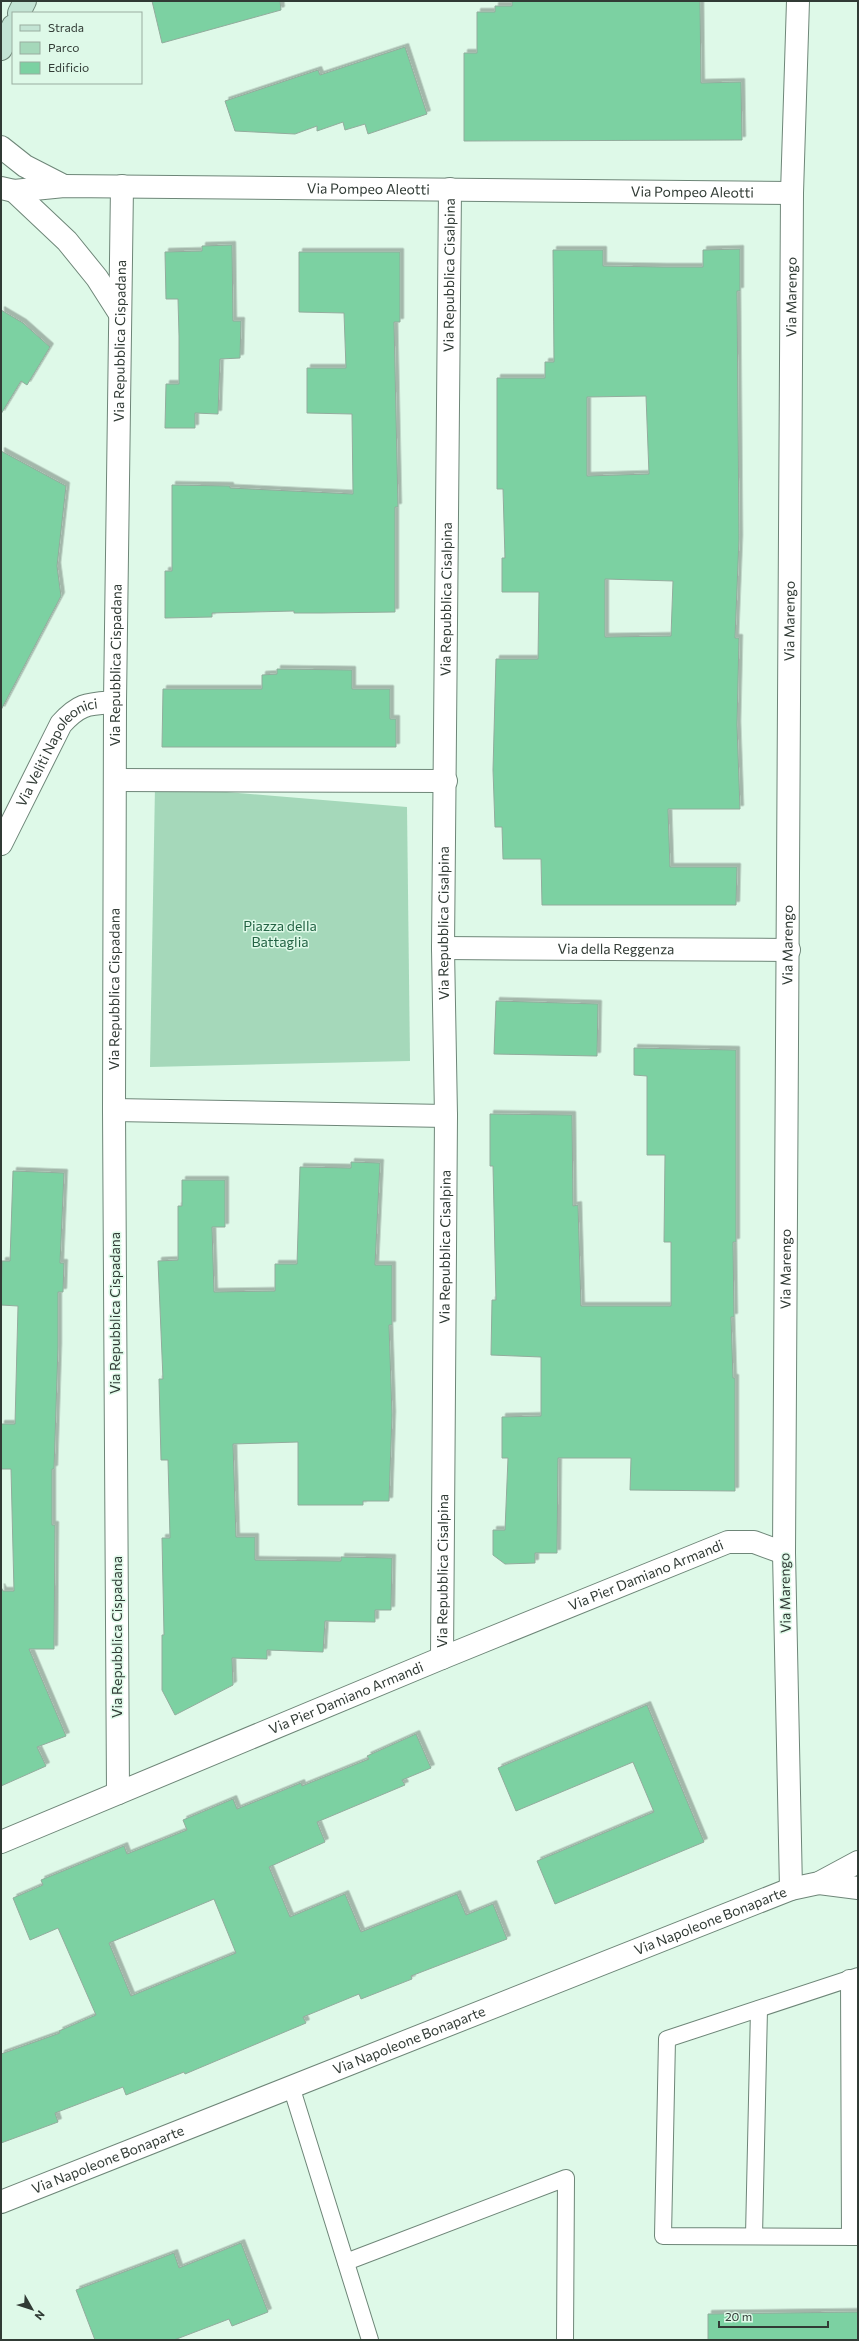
<svg xmlns="http://www.w3.org/2000/svg" width="859" height="2341" font-family="Commissioner,sans-serif">
<style>
.green{fill:#a5d8ba}
.building{fill:#7bd1a2;stroke:#93ac9d;fill-rule:evenodd;filter:url(#shadow)}
.lines{fill:none;stroke-linecap:round;stroke-linejoin:round}
.service-casing{stroke:#6e8678;stroke-width:18}
.minor-casing{stroke:#6e8678;stroke-width:24}
.secondary-casing{stroke:#6e8678;stroke-width:24}
.service{stroke:#fff;stroke-width:16}
.minor{stroke:#fff;stroke-width:22}
.secondary{stroke:#c3e4d4;stroke-width:22}
.labels{text-anchor:middle;stroke-width:3;stroke-linejoin:round;paint-order:stroke}
.street-label{font-size:14px;fill:#313b35;stroke:#def9e8}
.park-label{font-size:14px;fill:#236344;stroke:#def9e8}
</style>
<defs>
<filter id="shadow"><feDropShadow dx="3.5" dy="-3.5" stdDeviation="0" flood-color="#0004"/></filter>
</defs>
<rect width="100%" height="100%" fill="#def9e8"/>
<polygon class="green" points="155,786 407,807 410,1061 150,1067"/>
<g class="building">
<polygon points="152,1 280,1 281,10 162,43"/>
<polygon points="512,1 700,1 701,83 741,82 742,140 464,141 464,53 477,53 477,12 495,12 495,6 512,6"/>
<polygon points="405,47 427,114 368,134 365,124 345,130 343,122 317,131 317,126 295,134 235,131 225,101 318,70 320,75"/>
<polygon points="232,245 233,321 241,321 240,358 220,359 218,414 195,413 195,428 165,428 166,384 179,384 179,336 178,299 166,299 165,252 202,251 202,246"/>
<path d="M740,249V291H737L739,539L735,638H739L737,725L740,809H668L670,867H737L736,905H542L541,859H503L502,827H495L493,770L496,659H538L539,592H502V558H505L503,489H497V378H545V362H554L553,250H603V266L663,267H703V250ZM646,396L649,474L587,476V397ZM605,579L673,581L671,636L605,637Z"/>
<polygon points="299,252 400,252 400,322 394,322 398,507 395,507 395,612 322,613 294,613 294,611 212,613 212,617 165,618 165,571 172,571 172,485 230,486 230,488 353,494 352,414 307,413 307,368 346,368 344,313 299,312"/>
<polygon points="1,310 23,323 50,347 27,385 21,381 1,414"/>
<polygon points="1,451 66,486 57,566 61,596 1,710"/>
<polygon points="277,669 352,670 352,689 390,689 390,719 396,719 396,747 162,747 163,689 262,689 262,675 277,674"/>
<polygon points="496,1001 598,1004 597,1056 494,1054"/>
<polygon points="634,1048 736,1050 736,1242 733,1242 734,1317 731,1317 733,1378 735,1378 735,1491 630,1490 631,1458 558,1458 557,1553 535,1553 535,1563 505,1564 493,1555 493,1530 505,1530 508,1458 502,1458 502,1417 541,1416 541,1357 491,1355 492,1300 496,1300 493,1166 490,1166 490,1114 572,1115 573,1206 578,1205 581,1306 671,1306 671,1242 664,1242 665,1155 647,1155 647,1076 634,1075"/>
<polygon points="351,1162 380,1163 375,1265 392,1265 392,1325 389,1325 392,1415 389,1501 363,1501 363,1505 298,1505 298,1442 233,1444 236,1537 255,1537 255,1560 341,1561 341,1557 392,1558 391,1610 375,1610 375,1622 325,1621 323,1652 267,1650 267,1659 232,1658 233,1685 175,1715 162,1690 162,1635 164,1635 162,1538 170,1538 168,1460 161,1460 159,1379 163,1379 158,1261 178,1260 178,1206 182,1206 182,1180 225,1180 225,1227 212,1227 214,1292 275,1291 275,1264 297,1264 300,1167 351,1168"/>
<polygon points="13,1171 64,1173 60,1263 64,1263 63,1292 58,1292 58,1347 54,1469 52,1469 52,1525 55,1525 54,1649 29,1649 66,1736 37,1747 46,1766 1,1786 1,1587 3,1591 14,1591 11,1469 1,1469 1,1424 15,1424 18,1306 1,1305 2,1261 10,1261"/>
<polygon points="647,1705 704,1842 555,1904 537,1861 654,1812 633,1762 516,1811 498,1768"/>
<path d="M416,1734L431,1768L402,1780L405,1785L317,1822L325,1842L269,1867L290,1917L345,1894L361,1932L457,1894L466,1915L493,1904L507,1939L411,1976L412,1979L361,1999L359,1994L303,2017L306,2023L185,2074L184,2072L126,2095L123,2087L55,2113L58,2122L1,2143V2054L60,2033L59,2031L96,2015L58,1928L30,1940L13,1898L43,1885L41,1880L124,1846L127,1854L187,1830L183,1820L233,1799L237,1809L301,1783L302,1786L369,1759L367,1756ZM214,1899L236,1953L131,1996L109,1943Z"/>
<polygon points="241,2243 268,2312 232,2326 229,2319 174,2340 95,2340 76,2290 174,2253 179,2268"/>
<polygon points="858,2312 858,2340 708,2340 708,2314"/>
</g>
<g class="lines">
<g class="service-casing">
<g id="service">
<polyline points="858,1976 667,2039 663,2236 858,2237"/>
<polyline points="849,1978 850,2237"/>
<polyline points="291,2086 370,2340"/>
<polyline points="754,2236 759,2009"/>
<polyline points="346,2262 566,2178 565,2340"/>
</g>
</g>
<g class="minor-casing">
<g id="minor">
<polyline points="1,147 25,166 64,186"/>
<path id="s1" d="M1,188L14,191L64,186L792,193"/>
<polyline points="14,191 67,241 97,278 120,314"/>
<polyline points="115,780 446,781"/>
<path id="s2" d="M1,844L61,724C80,703 88,704 115,702"/>
<path id="s3" d="M443,948L789,950"/>
<polyline points="114,1110 446,1116"/>
<path id="s4" d="M442,1658L446,1116L443,948L450,189"/>
<path id="s5" d="M118,1793L114,1110L115,702L122,186"/>
<path id="s6" d="M1,1842L442,1658L728,1542H754L784,1553"/>
<polyline points="819,1883 858,1888"/>
<path id="s7" d="M791,1889L784,1553L792,193L798,1"/>
<path id="s8" d="M1,2202L791,1889L819,1883L858,1862"/>
</g>
</g>
<g class="secondary-casing">
<g id="secondary">
<polyline points="19,13 25,1"/>
<polyline points="1,49 13,26"/>
</g>
</g>
<use href="#service" class="service"/>
<use href="#minor" class="minor"/>
<use href="#secondary" class="secondary"/>
</g>
<g class="labels">
<g class="street-label">
<text dy="5" stroke="none"><textPath href="#s1" startOffset="368">Via Pompeo Aleotti</textPath></text>
<text dy="5" stroke="none"><textPath href="#s1" startOffset="692">Via Pompeo Aleotti</textPath></text>
<text dy="5" stroke="none"><textPath href="#s4" startOffset="1383">Via Repubblica Cisalpina</textPath></text>
<text dy="5" stroke="none"><textPath href="#s7" startOffset="1592">Via Marengo</textPath></text>
<text dy="5" stroke="none"><textPath href="#s5" startOffset="1452">Via Repubblica Cispadana</textPath></text>
<text dy="5" stroke="none"><textPath href="#s4" startOffset="1059">Via Repubblica Cisalpina</textPath></text>
<text dy="5" stroke="none"><textPath href="#s7" startOffset="1268">Via Marengo</textPath></text>
<text dy="5" stroke="none"><textPath href="#s5" startOffset="1128">Via Repubblica Cispadana</textPath></text>
<text dy="5" stroke="none"><textPath href="#s2" startOffset="110">Via Veliti Napoleonici</textPath></text>
<text dy="5" stroke="none"><textPath href="#s4" startOffset="735">Via Repubblica Cisalpina</textPath></text>
<text dy="5" stroke="none"><textPath href="#s7" startOffset="944">Via Marengo</textPath></text>
<text dy="5" stroke="none"><textPath href="#s3" startOffset="173">Via della Reggenza</textPath></text>
<text dy="5" stroke="none"><textPath href="#s5" startOffset="804">Via Repubblica Cispadana</textPath></text>
<text dy="5" stroke="none"><textPath href="#s4" startOffset="411">Via Repubblica Cisalpina</textPath></text>
<text dy="5" stroke="none"><textPath href="#s7" startOffset="620">Via Marengo</textPath></text>
<text transform="translate(115 1313) rotate(-90)" y="5">Via Repubblica Cispadana</text>
<text dy="5" stroke="none"><textPath href="#s4" startOffset="87">Via Repubblica Cisalpina</textPath></text>
<text dy="5" stroke="none"><textPath href="#s6" startOffset="698">Via Pier Damiano Armandi</textPath></text>
<text transform="translate(785 1593) rotate(-91)" y="5">Via Marengo</text>
<text transform="translate(117 1637) rotate(-90)" y="5">Via Repubblica Cispadana</text>
<text dy="5" stroke="none"><textPath href="#s6" startOffset="374">Via Pier Damiano Armandi</textPath></text>
<text dy="5" stroke="none"><textPath href="#s8" startOffset="763">Via Napoleone Bonaparte</textPath></text>
<text dy="5" stroke="none"><textPath href="#s8" startOffset="439">Via Napoleone Bonaparte</textPath></text>
<text dy="5" stroke="none"><textPath href="#s8" startOffset="115">Via Napoleone Bonaparte</textPath></text>
</g>
<g class="park-label">
<text x="280" y="931">Piazza della<tspan x="280" dy="16">Battaglia</tspan></text>
</g>
</g>
<rect width="859" height="2341" fill="none" stroke="#313b35" stroke-width="4"/>
<rect x="12" y="12" width="130" height="72" fill="#def9e8" stroke="#99ada0"/>
<rect x="20" y="25" width="20" height="6" fill="#c3e4d4" stroke="#99ada0"/>
<text x="48" y="32" font-size="12" fill="#313b35">Strada</text>
<rect x="20" y="42" width="20" height="12" fill="#a5d8ba" stroke="#99ada0"/>
<text x="48" y="52" font-size="12" fill="#313b35">Parco</text>
<rect x="20" y="62" width="20" height="12" fill="#7bd1a2" stroke="#99ada0"/>
<text x="48" y="72" font-size="12" fill="#313b35">Edificio</text>
<g transform="translate(32 2309) rotate(129)" stroke="#def9e8" stroke-width="3" paint-order="stroke">
<path d="M0-3L7 15L0 10L-7 15Z" fill="#313b35"/>
<text y="-6" font-size="11" font-weight="bold" text-anchor="middle" fill="#313b35">N</text>
</g>
<path d="M719 2321v6h109v-6" fill="none" stroke="#313b35" stroke-width="2"/>
<text x="725" y="2321" font-size="12" fill="#313b35" stroke="#def9e8" stroke-width="3" paint-order="stroke">20 m</text>
</svg>
